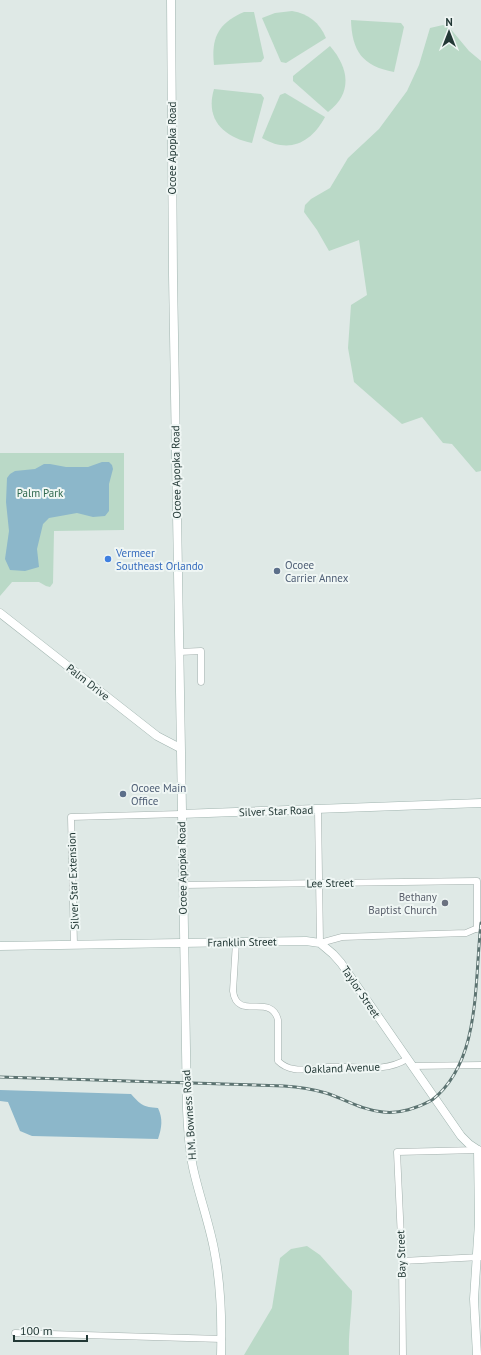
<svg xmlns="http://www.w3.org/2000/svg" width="481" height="1355" font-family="'PT Sans',sans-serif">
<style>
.green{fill:#bad9c7}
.water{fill:#8cb7ca}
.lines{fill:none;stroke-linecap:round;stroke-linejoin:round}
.street-casing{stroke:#a3b0ad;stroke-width:7}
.secondary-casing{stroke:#a0b4af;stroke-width:9}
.street{stroke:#fff;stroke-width:6}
.secondary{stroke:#fff;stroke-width:8}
.rail-casing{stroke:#5c7371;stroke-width:3}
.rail{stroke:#eff6f4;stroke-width:1.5;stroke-dasharray:4.5;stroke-linecap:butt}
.shop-dot{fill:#3f7fe0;stroke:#eff6f4;stroke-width:1.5}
.service-dot{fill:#5c6f8a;stroke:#eff6f4;stroke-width:1.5}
.worship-dot{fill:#6b7280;stroke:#eff6f4;stroke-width:1.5}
.labels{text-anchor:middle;stroke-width:4;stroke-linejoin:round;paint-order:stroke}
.street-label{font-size:11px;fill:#223835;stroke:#eff6f4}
.park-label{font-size:11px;fill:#306a4f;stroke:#eff6f4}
.shop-label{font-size:11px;fill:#366cbe;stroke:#eff6f4;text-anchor:start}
.service-label{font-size:11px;fill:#4e5e75;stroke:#eff6f4;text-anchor:start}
.worship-label{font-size:11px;fill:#5b616d;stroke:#eff6f4;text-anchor:end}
</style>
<rect width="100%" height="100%" fill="#dfe9e6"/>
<g class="green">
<path d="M292,11C309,14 319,22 326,38L286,63L281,62L262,18L275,13Z"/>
<path d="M244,12H254L264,58L261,62L214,65C211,38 218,23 244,12Z"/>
<path d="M351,20L401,23L404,27L394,72C362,66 352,51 351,20Z"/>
<polygon points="443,25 449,27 469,51 481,61 481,471 476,472 452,444 443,443 422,417 402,424 354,382 348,348 351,305 367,295 359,240 329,251 317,230 304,212 305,205 311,199 330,188 348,158 379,129 407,91 419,65 430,28"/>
<path d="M330,46C349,68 353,93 328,112L293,81V76Z"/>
<path d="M214,89L261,94L264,98L252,143C223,137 205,119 214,89Z"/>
<path d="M285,93L325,117C311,143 289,154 262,138L280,95Z"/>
<polygon points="0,453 124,453 124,530 54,531 53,583 50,587 46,586 39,582 12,582 0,596"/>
<path d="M307,1246L320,1255L352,1291C352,1313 348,1334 349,1355H244L272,1308L280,1258L291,1249Z"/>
</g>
<g class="water">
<polygon points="102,462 109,462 112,465 113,469 109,484 109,511 105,516 93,517 77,513 49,518 43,524 37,549 39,567 25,571 10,570 5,559 9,531 6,502 7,478 10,474 15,471 35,469 44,464 50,464 66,467 88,467"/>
<path d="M0,1090L131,1094C141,1105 143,1107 158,1108C163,1119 162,1127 158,1139L32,1136L20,1131L8,1102L0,1101Z"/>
</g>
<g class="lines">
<g class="street-casing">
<g id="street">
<polyline points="179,652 201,651 201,682"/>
<polyline points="318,810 320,943 342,937 466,933 480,927"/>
<polyline points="183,885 477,881 477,929"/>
<path d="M236,942L233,991C237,1022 271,992 278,1020V1061C283,1066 287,1068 294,1069C305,1071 317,1068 328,1067C354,1065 383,1074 407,1059"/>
<polyline points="74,945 71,817 181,814"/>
<polyline points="412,1066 481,1065"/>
<polyline points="402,1261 481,1257"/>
<polyline points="15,1333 222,1339"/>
<polyline points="403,1355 402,1261 397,1152 478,1150"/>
</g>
</g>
<g class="secondary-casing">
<g id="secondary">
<path d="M171,0L173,275L187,1109C188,1130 189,1152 194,1172C200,1198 209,1223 214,1249C221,1284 222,1320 221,1355"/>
<polyline points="0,613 157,736 180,748"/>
<polyline points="181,814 481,803"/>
<polyline points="0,946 306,941 320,943 333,954 341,963 461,1136 469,1144 478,1150"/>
<polyline points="477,1355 474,1299 479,1223 478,1150"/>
</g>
</g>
<use href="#street" class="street"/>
<use href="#secondary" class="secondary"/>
<g class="rail-casing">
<path id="rail" d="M0,1077L284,1086C298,1087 312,1089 326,1093C345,1099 361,1110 383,1112C399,1114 418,1108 432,1100C481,1061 474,985 481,923"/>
</g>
<use href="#rail" class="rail"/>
</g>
<circle class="shop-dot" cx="108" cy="559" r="4"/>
<g class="service-dot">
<circle cx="277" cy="571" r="4"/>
<circle cx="123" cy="794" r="4"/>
</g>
<circle class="worship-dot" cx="445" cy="903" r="4"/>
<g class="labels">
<g class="street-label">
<text transform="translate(172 148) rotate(-90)" y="4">Ocoee Apopka Road</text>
<text transform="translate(176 472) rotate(-91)" y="4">Ocoee Apopka Road</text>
<text transform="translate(88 682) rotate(38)" y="4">Palm Drive</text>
<text transform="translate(276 811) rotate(-2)" y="4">Silver Star Road</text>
<text transform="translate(182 868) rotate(-91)" y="4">Ocoee Apopka Road</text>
<text transform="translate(73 881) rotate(-92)" y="4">Silver Star Extension</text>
<text transform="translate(330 883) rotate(-1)" y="4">Lee Street</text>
<text transform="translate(242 942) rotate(-1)" y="4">Franklin Street</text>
<text transform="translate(361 992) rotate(56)" y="4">Taylor Street</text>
<text transform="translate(342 1068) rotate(-2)" y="4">Oakland Avenue</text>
<text transform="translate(189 1115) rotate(-94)" y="4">H.M. Bowness Road</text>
<text transform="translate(401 1254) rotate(-92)" y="4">Bay Street</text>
</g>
<g class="park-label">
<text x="40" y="497">Palm Park</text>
</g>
<g class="shop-label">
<text x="116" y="557">Vermeer<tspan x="116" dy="13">Southeast Orlando</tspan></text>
</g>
<g class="service-label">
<text x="285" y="569">Ocoee<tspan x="285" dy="13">Carrier Annex</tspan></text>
<text x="131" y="792">Ocoee Main<tspan x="131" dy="13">Office</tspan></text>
</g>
<g class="worship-label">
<text x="437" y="901">Bethany<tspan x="437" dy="13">Baptist Church</tspan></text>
</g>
</g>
<g transform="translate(449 32)" stroke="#eff6f4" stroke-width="3" paint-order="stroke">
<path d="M0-3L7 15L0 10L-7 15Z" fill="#223835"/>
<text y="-6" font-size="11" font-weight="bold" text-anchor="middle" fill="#223835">N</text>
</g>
<path d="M14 1335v6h73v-6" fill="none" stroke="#223835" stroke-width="2"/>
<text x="20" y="1335" font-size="12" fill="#223835" stroke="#eff6f4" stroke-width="3" paint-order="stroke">100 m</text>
</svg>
